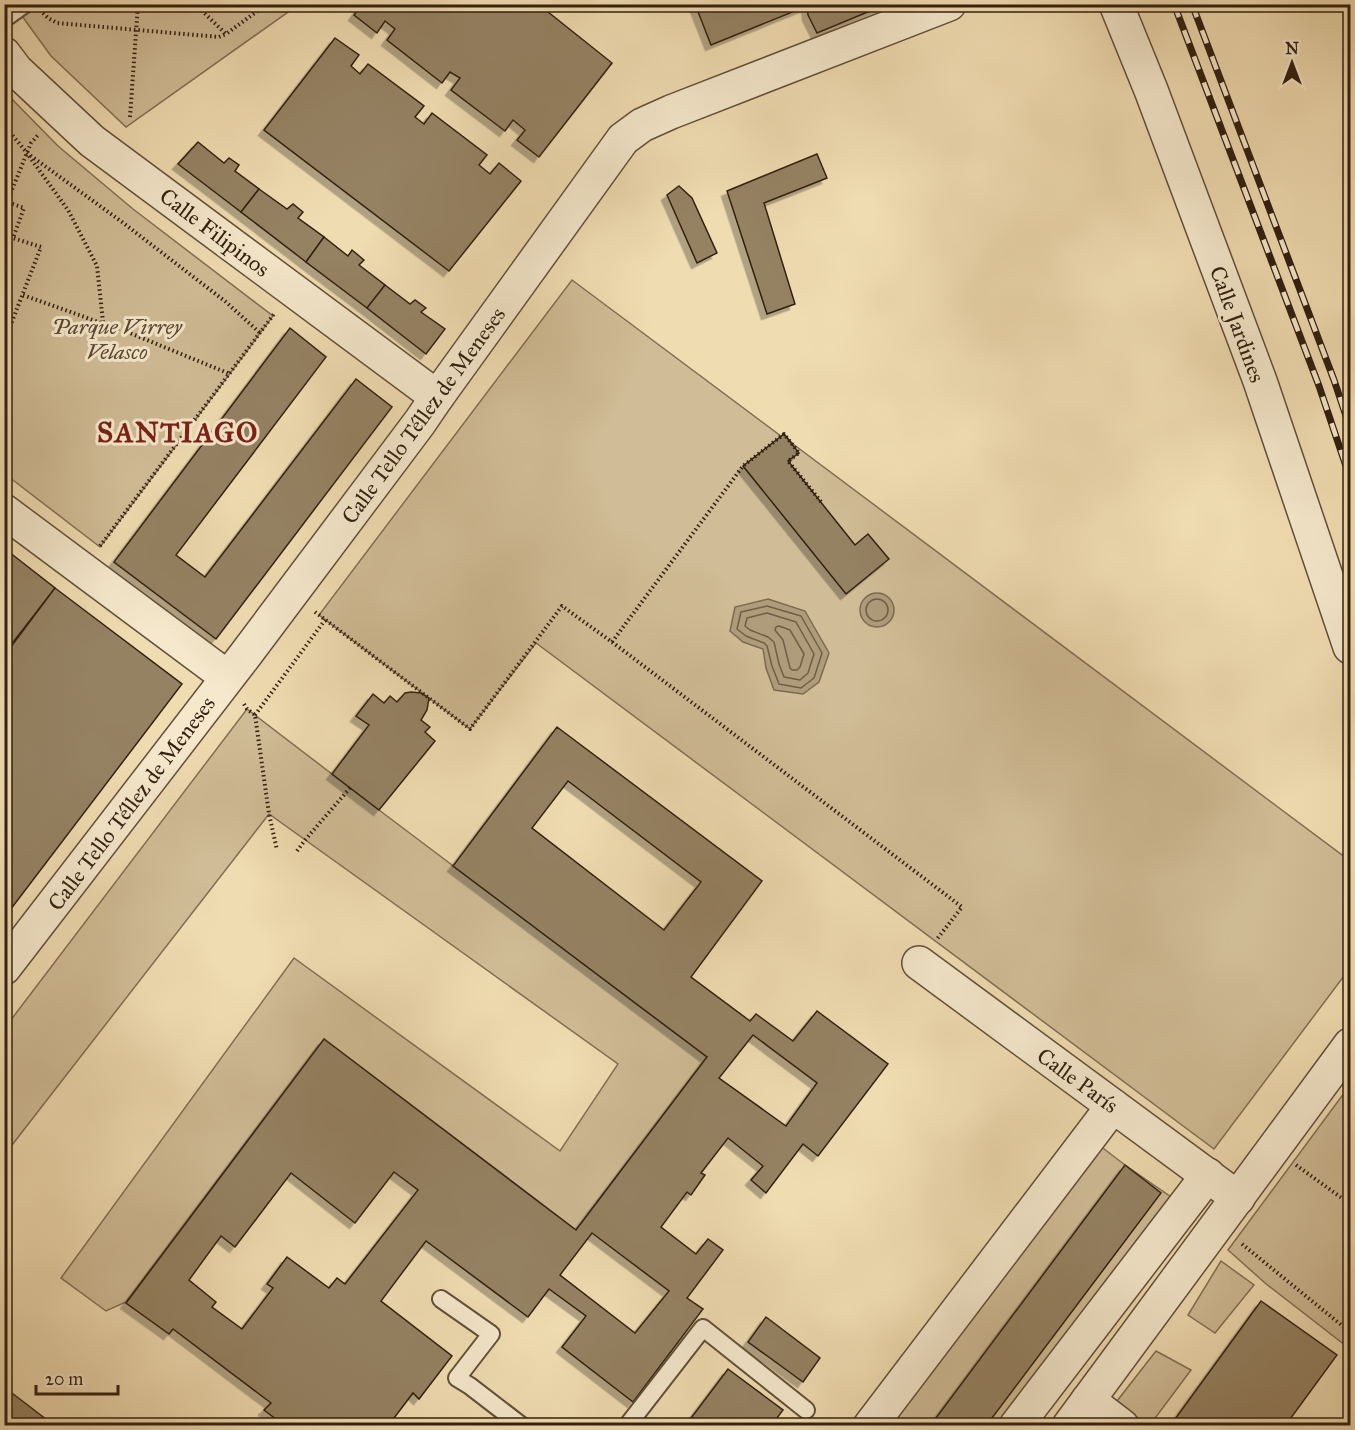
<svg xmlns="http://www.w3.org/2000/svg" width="1355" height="1430" font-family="'IM FELL Great Primer',serif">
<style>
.green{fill:#d0bc96;stroke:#816e54;stroke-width:1.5}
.water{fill:#af9c7b;stroke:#7d6a51;stroke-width:1.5}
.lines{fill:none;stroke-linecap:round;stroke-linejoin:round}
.shore{stroke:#705e46;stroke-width:1.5}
.building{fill:#958264;stroke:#322011;stroke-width:1.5;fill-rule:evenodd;filter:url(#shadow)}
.lane-casing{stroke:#624f39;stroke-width:20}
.street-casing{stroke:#624f39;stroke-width:36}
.path{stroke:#322011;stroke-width:4;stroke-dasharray:1.5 3;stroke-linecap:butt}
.lane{stroke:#f5e8cc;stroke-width:16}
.street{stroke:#f5e8cc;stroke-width:33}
.rail-casing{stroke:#322011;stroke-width:7}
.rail{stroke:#f5e8cc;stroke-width:4.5;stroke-dasharray:14;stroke-linecap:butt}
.labels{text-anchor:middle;stroke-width:6;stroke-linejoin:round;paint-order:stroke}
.street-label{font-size:22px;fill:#322011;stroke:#f5e8cc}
.park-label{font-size:22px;font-style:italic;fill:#5a4732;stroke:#f5e8cc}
.district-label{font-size:28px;font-weight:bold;letter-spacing:1.5px;fill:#7a1f14;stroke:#f5e8cc}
</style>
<defs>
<filter id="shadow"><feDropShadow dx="-5.5" dy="5.5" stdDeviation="0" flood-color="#0004"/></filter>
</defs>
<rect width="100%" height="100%" fill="#f0dcb1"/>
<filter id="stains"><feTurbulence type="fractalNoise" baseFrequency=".00333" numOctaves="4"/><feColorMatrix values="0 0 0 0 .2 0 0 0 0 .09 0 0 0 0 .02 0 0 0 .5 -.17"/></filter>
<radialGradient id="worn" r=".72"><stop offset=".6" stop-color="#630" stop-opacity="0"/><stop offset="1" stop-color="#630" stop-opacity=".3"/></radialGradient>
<g class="green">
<polygon points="14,5 298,5 126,127 51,56"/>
<polygon points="5,92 58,146 133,209 273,316 100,547 5,474"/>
<polygon points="572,280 781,436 784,434 793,444 1350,861 1350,968 1214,1149 536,643 470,729 319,615"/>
<polygon points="247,709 379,810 707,1057 576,1230 324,1039 126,1302 106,1311 61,1278 294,958 560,1151 618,1064 269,814 5,1154 4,1029"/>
<polygon points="1350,1085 1350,1349 1265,1283 1228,1250"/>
<polygon points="1090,1138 1125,1165 1184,1206 1016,1425 870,1426"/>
<polygon points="1221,1261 1254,1285 1215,1333 1188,1315"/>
<polygon points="1156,1351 1191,1370 1150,1425 1147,1425 1117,1401"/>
</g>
<g class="water">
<circle cx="877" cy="610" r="17"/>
<polygon points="768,599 805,611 829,653 819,682 803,694 774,690 766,668 763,649 743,642 730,631 735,607"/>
</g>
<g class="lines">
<g class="shore">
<circle cx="877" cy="610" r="11"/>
<polygon points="767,606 801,616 822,653 814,678 801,688 779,684 772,666 767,646 764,643 746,636 737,629 741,612"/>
<polygon points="767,613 796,622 814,654 808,673 800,680 784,677 779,664 774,642 768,637 750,630 745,626 747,618"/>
<polygon points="779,626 790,630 804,654 800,667 797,670 792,670 790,668 783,640 775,630 776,627"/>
</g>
</g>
<g class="building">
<polygon points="362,4 538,4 612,63 539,157 517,140 525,130 513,120 505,131 451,90 460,78 450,72 442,83 387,40 395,29 385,21 377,33 354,15"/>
<polygon points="695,4 887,4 817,33 808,15 807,6 711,45"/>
<polygon points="335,38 359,55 351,66 360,74 368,64 424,106 415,117 424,124 432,113 487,155 479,165 490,174 499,163 521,181 449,271 264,130"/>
<polygon points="198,142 224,163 229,158 239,165 235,171 259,189 241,212 178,164"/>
<polygon points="817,154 827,178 764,203 795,304 767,314 727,191"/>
<polygon points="679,186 692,198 717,253 697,263 667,195"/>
<polygon points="259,189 287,209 293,204 303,212 298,218 324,237 306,262 241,212"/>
<polygon points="324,237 348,256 352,250 364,260 359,265 385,285 367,308 306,262"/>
<polygon points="385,285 410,304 415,300 426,308 421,312 445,329 426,354 367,308"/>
<polygon points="290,328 326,357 176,555 205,577 356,379 392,407 216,639 114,562"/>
<polygon points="784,434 799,453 788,461 855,545 868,534 889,559 846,594 743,466"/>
<polygon points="9,552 55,588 4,654 4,557"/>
<polygon points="55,588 182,684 4,918 4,656"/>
<polygon points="411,692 421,693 429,698 427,710 421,720 430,727 425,732 435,741 379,810 332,774 369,725 356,716 373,694 384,703 390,696 397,702 405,693"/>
<path d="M557,727L762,881L691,977L750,1021L756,1014L793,1041L817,1011L888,1064L818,1156L803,1144L766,1193L751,1180L763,1166L728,1138L701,1173L705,1175L691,1195L687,1192L661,1227L696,1254L708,1239L723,1250L687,1298L703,1309L633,1402L562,1347L586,1316L549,1289L528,1317L426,1241L381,1301L452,1356L419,1399L413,1393L388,1426H285L264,1410L271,1403L173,1329L169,1334L126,1303L324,1039L576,1230L707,1057L453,866ZM568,781L701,882L664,930L532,828ZM753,1035L817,1083L786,1126L719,1078ZM394,1172L418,1190L345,1284L337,1278L329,1288L287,1257L267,1284L273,1288L242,1329L212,1307L216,1302L189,1280L221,1236L235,1247L291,1173L355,1223ZM592,1233L669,1291L635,1333L560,1275Z"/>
<polygon points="1125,1165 1161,1193 986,1426 930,1426"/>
<polygon points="1261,1301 1337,1355 1285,1426 1170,1426"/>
<polygon points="766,1317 820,1358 803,1382 748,1342"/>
<polygon points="728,1369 783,1410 771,1426 685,1426"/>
<polygon points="4,1387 55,1426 4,1426"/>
</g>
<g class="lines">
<g class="lane-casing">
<g id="lane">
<polyline points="4,19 25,4"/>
<polyline points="441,1299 491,1334 457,1378 470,1386 522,1426"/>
<polyline points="627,1426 703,1328 806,1410"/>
</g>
</g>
<g class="street-casing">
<g id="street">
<polyline points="1116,4 1151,90 1260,381 1350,647"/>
<polyline points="4,54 16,70 92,141 437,397"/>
<polyline points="4,511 227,677"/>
<polyline points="919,963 1238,1198"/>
<polyline points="4,968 246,654 420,422 437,397 623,139 642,125 671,112 949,4"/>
<polyline points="1088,1400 1122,1426"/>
<polyline points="870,1426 1113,1106"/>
<polyline points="1016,1426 1208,1175"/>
<polyline points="1069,1426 1350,1045"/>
</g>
</g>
<g class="path">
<polyline points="195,4 226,34 267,4"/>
<polyline points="43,13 48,18 57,23 219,37 226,34"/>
<polyline points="130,117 138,4"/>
<polyline points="4,125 27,153 122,222 226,302 260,333"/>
<polyline points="29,156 68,210 97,266 103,322 230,374"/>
<polyline points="4,201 24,208 13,238 41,247 4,342"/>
<polyline points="7,202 31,143 39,134"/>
<polyline points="23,295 104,324"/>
<polyline points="100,546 274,314"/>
<polyline points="315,612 470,729 562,606 612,642 743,466 784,434 799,453 788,461 823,504"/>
<polyline points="612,642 962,907 937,939"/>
<polyline points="244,704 247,709 255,715 269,814 277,850"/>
<polyline points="255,715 325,620"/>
<polyline points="297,851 305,840 350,788"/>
<polyline points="1296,1165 1350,1204"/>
<path d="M1350,1225C1348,1238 1345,1250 1350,1263"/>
<polyline points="1242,1244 1350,1332"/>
</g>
<use href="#lane" class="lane"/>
<use href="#street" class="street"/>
<g class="rail-casing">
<g id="rail">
<polyline points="1174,4 1319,386 1350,478"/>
<polyline points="1192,4 1334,380 1350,428"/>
</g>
</g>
<use href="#rail" class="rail"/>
</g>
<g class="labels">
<g class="street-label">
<text transform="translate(215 232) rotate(37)" y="8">Calle Filipinos</text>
<text transform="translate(1238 324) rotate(70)" y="8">Calle Jardines</text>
<text transform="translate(423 415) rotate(-54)" y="8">Calle Tello Téllez de Meneses</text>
<text transform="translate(131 803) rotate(-53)" y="8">Calle Tello Téllez de Meneses</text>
<text transform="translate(1078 1080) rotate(36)" y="8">Calle París</text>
</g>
<g class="park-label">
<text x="117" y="334">Parque Virrey<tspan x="117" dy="25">Velasco</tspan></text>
</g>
<g class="district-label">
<text x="178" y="442">SANTIAGO</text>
</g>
</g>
<rect width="1355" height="1430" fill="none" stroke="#f0dcb1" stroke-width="24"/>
<rect x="6" y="6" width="1343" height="1418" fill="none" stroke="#322011" stroke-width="3"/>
<rect x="12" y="12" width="1331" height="1406" fill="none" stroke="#322011" stroke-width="1.5"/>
<g transform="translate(1292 63)" stroke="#f5e8cc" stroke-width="4.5" paint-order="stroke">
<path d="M0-4.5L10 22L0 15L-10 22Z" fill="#322011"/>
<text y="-9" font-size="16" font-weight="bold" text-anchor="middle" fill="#322011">N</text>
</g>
<path d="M36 1385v9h82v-9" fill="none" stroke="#322011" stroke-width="3"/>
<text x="45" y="1385" font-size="18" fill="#322011" stroke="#f5e8cc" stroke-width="4.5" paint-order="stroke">20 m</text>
<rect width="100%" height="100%" filter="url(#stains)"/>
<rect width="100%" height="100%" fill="url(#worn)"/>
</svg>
